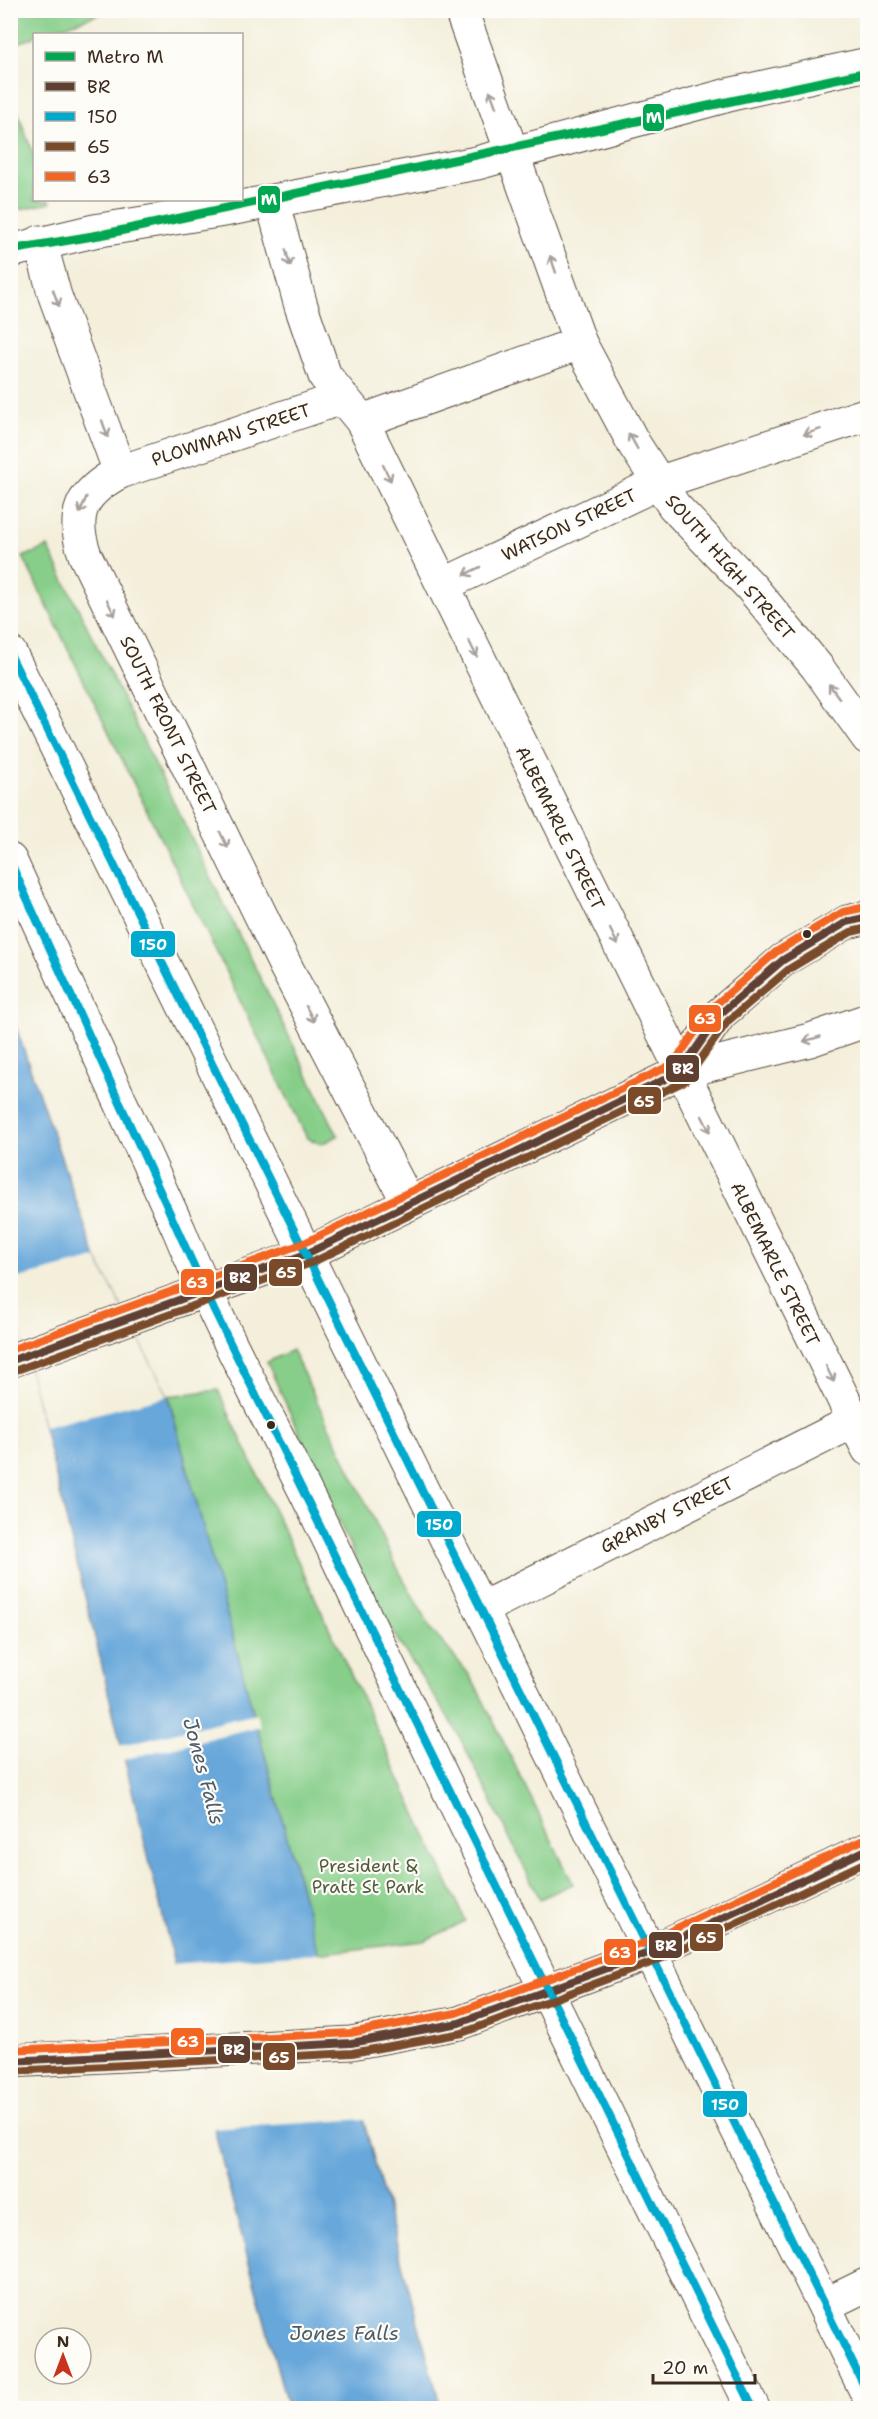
<svg xmlns="http://www.w3.org/2000/svg" width="878" height="2419" font-family="'Shantell Sans',sans-serif">
<style>
.green{fill:#86ce89;stroke:#607c54;stroke-width:1.5}
.water{fill:#68a7da;stroke:#52687c;stroke-width:1.5}
.pier{fill:#f4efdb}
.lines{fill:none;stroke-linecap:round;stroke-linejoin:round}
.minor-casing{stroke:#57483a;stroke-width:35}
.major-casing{stroke:#57483a;stroke-width:35}
.minor{stroke:#fff;stroke-width:33}
.major{stroke:#fff;stroke-width:33}
.bus-1-casing{stroke:#fdfcf7;stroke-width:12}
.bus-2-casing{stroke:#fdfcf7;stroke-width:12}
.bus-3-casing{stroke:#fdfcf7;stroke-width:12}
.bus-4-casing{stroke:#fdfcf7;stroke-width:12}
.bus-1{stroke:#5f4030;stroke-width:8}
.bus-2{stroke:#00a9ce;stroke-width:8}
.bus-3{stroke:#7a4b2a;stroke-width:8}
.bus-4{stroke:#f26522;stroke-width:8}
.metro-1-casing{stroke:#fdfcf7;stroke-width:14}
.metro-1{stroke:#00a651;stroke-width:9}
.oneway{stroke:#a79f9a}
.bus-dot{fill:#3b2a1e;stroke:#fdfcf7;stroke-width:2}
.labels{text-anchor:middle;stroke-width:4.5;stroke-linejoin:round;paint-order:stroke}
.street-label{font-size:18px;fill:#3b2a1e;stroke:#fdfcf7}
.park-label{font-size:18px;fill:#525b3e;stroke:#fdfcf7}
.water-label{font-size:20px;font-style:italic;fill:#4d5c69;stroke:#fdfcf7}
.line-badge{stroke:#fdfcf7;stroke-width:2}
.badge-label{font-size:16px;text-anchor:middle;font-weight:bold;fill:#fff}
</style>
<rect width="100%" height="100%" fill="#fdfcf7"/>
<filter id="ink" filterUnits="userSpaceOnUse"><feTurbulence type="fractalNoise" baseFrequency=".0167" numOctaves="2"/><feDisplacementMap in="SourceGraphic" scale="12" xChannelSelector="R" yChannelSelector="G"/><feConvolveMatrix kernelMatrix="1 2 1 2 8 2 1 2 1" color-interpolation-filters="sRGB"/></filter>
<filter id="wash" filterUnits="userSpaceOnUse"><feTurbulence type="fractalNoise" baseFrequency=".008" numOctaves="4" result="noise"/><feDisplacementMap in="SourceGraphic" scale="24" xChannelSelector="R" yChannelSelector="G"/><feGaussianBlur stdDeviation="1.35" result="paint"/><feColorMatrix in="noise" values="0 0 0 0 0 0 0 0 0 0 0 0 0 0 0 0 0 1.4 0 .05"/><feComposite in="paint" operator="in"/></filter>
<g filter="url(#wash)">
<rect width="100%" height="100%" fill="#f4efdb"/>
<g class="green">
<polygon points="11,10 108,10 108,11 41,34 34,34 34,37 11,46"/>
<polygon points="10,91 34,157 34,200 50,200 51,203 11,211"/>
<polygon points="48,547 338,1136 321,1144 307,1138 23,557"/>
<polygon points="292,1350 398,1569 432,1630 468,1673 478,1690 573,1884 540,1899 454,1726 400,1644 374,1599 267,1362"/>
<polygon points="218,1390 466,1921 424,1941 316,1954 168,1396"/>
</g>
<polygon class="water" points="10,1010 96,1258 168,1396 441,2408 288,2408 227,2181 11,1292"/>
<g class="pier">
<polygon points="96,1258 168,1396 44,1427 10,1292 11,1280"/>
<polygon points="256,1713 260,1726 122,1760 118,1746"/>
<polygon points="321,1953 366,2119 211,2129 171,1964"/>
</g>
</g>
<g filter="url(#ink)">
<g class="lines">
<g class="minor-casing">
<g id="minor">
<polyline points="461,10 580,343 634,444 674,506 751,587 817,667 868,738"/>
<polyline points="272,201 301,306 325,376 362,421 868,1449"/>
<polyline points="40,242 55,296 120,472"/>
<path d="M342,398L120,472C82,492 70,513 85,555L286,967L409,1204"/>
<polyline points="362,421 580,343"/>
<polyline points="443,585 658,483 868,414"/>
<polyline points="481,1609 854,1421"/>
<polyline points="825,2305 868,2284"/>
</g>
</g>
<g class="major-casing">
<g id="major">
<polyline points="10,251 94,231 224,210 477,163 732,94 868,64"/>
<polyline points="10,653 868,2395"/>
<path d="M10,860L179,1230C223,1338 281,1439 331,1544C468,1834 610,2122 753,2408"/>
<polyline points="680,1072 720,1014 783,960 847,922 868,917"/>
<polyline points="10,1361 306,1254 680,1072 810,1040 868,1020"/>
<polyline points="10,2061 351,2043 459,2023 651,1952 868,1849"/>
</g>
</g>
<use href="#minor" class="minor"/>
<use href="#major" class="major"/>
<g class="bus-1-casing">
<g id="bus-1">
<polyline points="10,1361 306,1254 680,1072 720,1014 783,960 847,922 868,917"/>
<polyline points="10,2061 351,2043 459,2023 651,1952 868,1849"/>
</g>
</g>
<g class="bus-2-casing">
<g id="bus-2">
<polyline points="10,654 868,2394"/>
<polyline points="10,861 214,1310 753,2408"/>
</g>
</g>
<g class="bus-3-casing">
<g id="bus-3">
<polyline points="14,1371 311,1263 685,1081 728,1021 789,969 851,932 868,928"/>
<polyline points="11,2071 352,2053 462,2033 656,1961 868,1861"/>
</g>
</g>
<g class="bus-4-casing">
<g id="bus-4">
<polyline points="10,1350 302,1244 673,1064 713,1007 776,952 843,912 866,907"/>
<polyline points="10,2050 350,2033 456,2013 647,1942 863,1840"/>
</g>
</g>
<use href="#bus-1" class="bus-1"/>
<use href="#bus-2" class="bus-2"/>
<use href="#bus-3" class="bus-3"/>
<use href="#bus-4" class="bus-4"/>
<g class="metro-1-casing">
<polyline id="metro-1" points="10,250 105,234 868,72"/>
</g>
<use href="#metro-1" class="metro-1"/>
</g>
<defs><path id="oneway-shaft" d="M-6 0H5M1.5-3L5.5 0L1.5 3" fill="none" stroke-width="1.6" stroke-linecap="round" stroke-linejoin="round" transform="scale(1.5)"/></defs>
<g class="oneway">
<use href="#oneway-shaft" transform="translate(493 99) rotate(-110)"/>
<use href="#oneway-shaft" transform="translate(288 258) rotate(75)"/>
<use href="#oneway-shaft" transform="translate(553 264) rotate(-109)"/>
<use href="#oneway-shaft" transform="translate(56 298) rotate(70)"/>
<use href="#oneway-shaft" transform="translate(105 429) rotate(71)"/>
<use href="#oneway-shaft" transform="translate(812 432) rotate(162)"/>
<use href="#oneway-shaft" transform="translate(633 441) rotate(-119)"/>
<use href="#oneway-shaft" transform="translate(387 473) rotate(64)"/>
<use href="#oneway-shaft" transform="translate(83 505) rotate(113)"/>
<use href="#oneway-shaft" transform="translate(472 571) rotate(154)"/>
<use href="#oneway-shaft" transform="translate(111 608) rotate(64)"/>
<use href="#oneway-shaft" transform="translate(473 649) rotate(64)"/>
<use href="#oneway-shaft" transform="translate(834 691) rotate(-126)"/>
<use href="#oneway-shaft" transform="translate(224 840) rotate(64)"/>
<use href="#oneway-shaft" transform="translate(614 937) rotate(64)"/>
<use href="#oneway-shaft" transform="translate(310 1014) rotate(63)"/>
<use href="#oneway-shaft" transform="translate(812 1039) rotate(164)"/>
<use href="#oneway-shaft" transform="translate(706 1124) rotate(64)"/>
<use href="#oneway-shaft" transform="translate(830 1374) rotate(64)"/>
</g>
</g>
<g class="bus-dot">
<circle cx="807" cy="934" r="5"/>
<circle cx="271" cy="1425" r="5"/>
</g>
<g class="labels">
<g class="street-label">
<text transform="translate(231 435) rotate(-18)" y="6">PLOWMAN STREET</text>
<text transform="translate(569 525) rotate(-25)" y="6">WATSON STREET</text>
<text transform="translate(730 567) rotate(49)" y="6">SOUTH HIGH STREET</text>
<text transform="translate(168 725) rotate(64)" y="6">SOUTH FRONT STREET</text>
<text transform="translate(560 828) rotate(64)" y="6">ALBEMARLE STREET</text>
<text transform="translate(775 1264) rotate(64)" y="6">ALBEMARLE STREET</text>
<text transform="translate(667 1515) rotate(-27)" y="6">GRANBY STREET</text>
</g>
<g class="park-label">
<text x="368" y="1872">President &amp;<tspan x="368" dy="21">Pratt St Park</tspan></text>
</g>
<g class="water-label">
<text transform="translate(204 1771) rotate(75)" y="7">Jones Falls</text>
<text x="344" y="2340">Jones Falls</text>
</g>
</g>
<g class="line-badge">
<rect x="642" y="103" width="23" height="29" rx="6" fill="#00a651"/>
<rect x="257" y="185" width="24" height="29" rx="6" fill="#00a651"/>
<rect x="130" y="930" width="46" height="28" rx="6" fill="#00a9ce"/>
<rect x="688" y="1004" width="34" height="29" rx="6" fill="#f26522"/>
<rect x="665" y="1054" width="35" height="29" rx="6" fill="#5f4030"/>
<rect x="627" y="1086" width="35" height="29" rx="6" fill="#7a4b2a"/>
<rect x="268" y="1258" width="35" height="29" rx="6" fill="#7a4b2a"/>
<rect x="223" y="1263" width="35" height="29" rx="6" fill="#5f4030"/>
<rect x="180" y="1268" width="35" height="28" rx="6" fill="#f26522"/>
<rect x="416" y="1510" width="46" height="28" rx="6" fill="#00a9ce"/>
<rect x="689" y="1923" width="35" height="29" rx="6" fill="#7a4b2a"/>
<rect x="648" y="1931" width="35" height="28" rx="6" fill="#5f4030"/>
<rect x="603" y="1938" width="34" height="28" rx="6" fill="#f26522"/>
<rect x="170" y="2027" width="35" height="29" rx="6" fill="#f26522"/>
<rect x="217" y="2035" width="34" height="29" rx="6" fill="#5f4030"/>
<rect x="262" y="2042" width="34" height="29" rx="6" fill="#7a4b2a"/>
<rect x="702" y="2090" width="46" height="28" rx="6" fill="#00a9ce"/>
</g>
<g class="badge-label">
<text x="654" y="123">M</text>
<text x="269" y="205">M</text>
<text x="153" y="950">150</text>
<text x="705" y="1024">63</text>
<text x="683" y="1074">BR</text>
<text x="644" y="1107">65</text>
<text x="286" y="1278">65</text>
<text x="240" y="1283">BR</text>
<text x="197" y="1288">63</text>
<text x="439" y="1530">150</text>
<text x="706" y="1943">65</text>
<text x="666" y="1951">BR</text>
<text x="620" y="1958">63</text>
<text x="188" y="2047">63</text>
<text x="234" y="2055">BR</text>
<text x="279" y="2063">65</text>
<text x="725" y="2110">150</text>
</g>
<rect width="878" height="2419" fill="none" stroke="#fdfcf7" stroke-width="36"/>
<rect x="33" y="33" width="210" height="168" fill="#fdfcf7" stroke="#afa8a0" stroke-width="1.5"/>
<rect x="45" y="52" width="30" height="9" fill="#00a651" stroke="#afa8a0" stroke-width="1.5"/>
<text x="87" y="63" font-size="18" fill="#3b2a1e">Metro M</text>
<rect x="45" y="82" width="30" height="9" fill="#5f4030" stroke="#afa8a0" stroke-width="1.5"/>
<text x="87" y="93" font-size="18" fill="#3b2a1e">BR</text>
<rect x="45" y="112" width="30" height="9" fill="#00a9ce" stroke="#afa8a0" stroke-width="1.5"/>
<text x="87" y="123" font-size="18" fill="#3b2a1e">150</text>
<rect x="45" y="142" width="30" height="9" fill="#7a4b2a" stroke="#afa8a0" stroke-width="1.5"/>
<text x="87" y="153" font-size="18" fill="#3b2a1e">65</text>
<rect x="45" y="172" width="30" height="9" fill="#f26522" stroke="#afa8a0" stroke-width="1.5"/>
<text x="87" y="183" font-size="18" fill="#3b2a1e">63</text>
<g transform="translate(63 2356)"><circle r="28" fill="#fdfcf7" stroke="#afa8a0" stroke-width="1.5"/>
<path d="M0-4.5L10 22L0 15L-10 22Z" fill="#c8321e"/>
<text y="-9" font-size="16" font-weight="bold" text-anchor="middle" fill="#3b2a1e">N</text>
</g>
<path d="M653 2374v9h102v-9" fill="none" stroke="#3b2a1e" stroke-width="3"/>
<text x="662" y="2374" font-size="18" fill="#3b2a1e" stroke="#fdfcf7" stroke-width="4.5" paint-order="stroke">20 m</text>
</svg>
